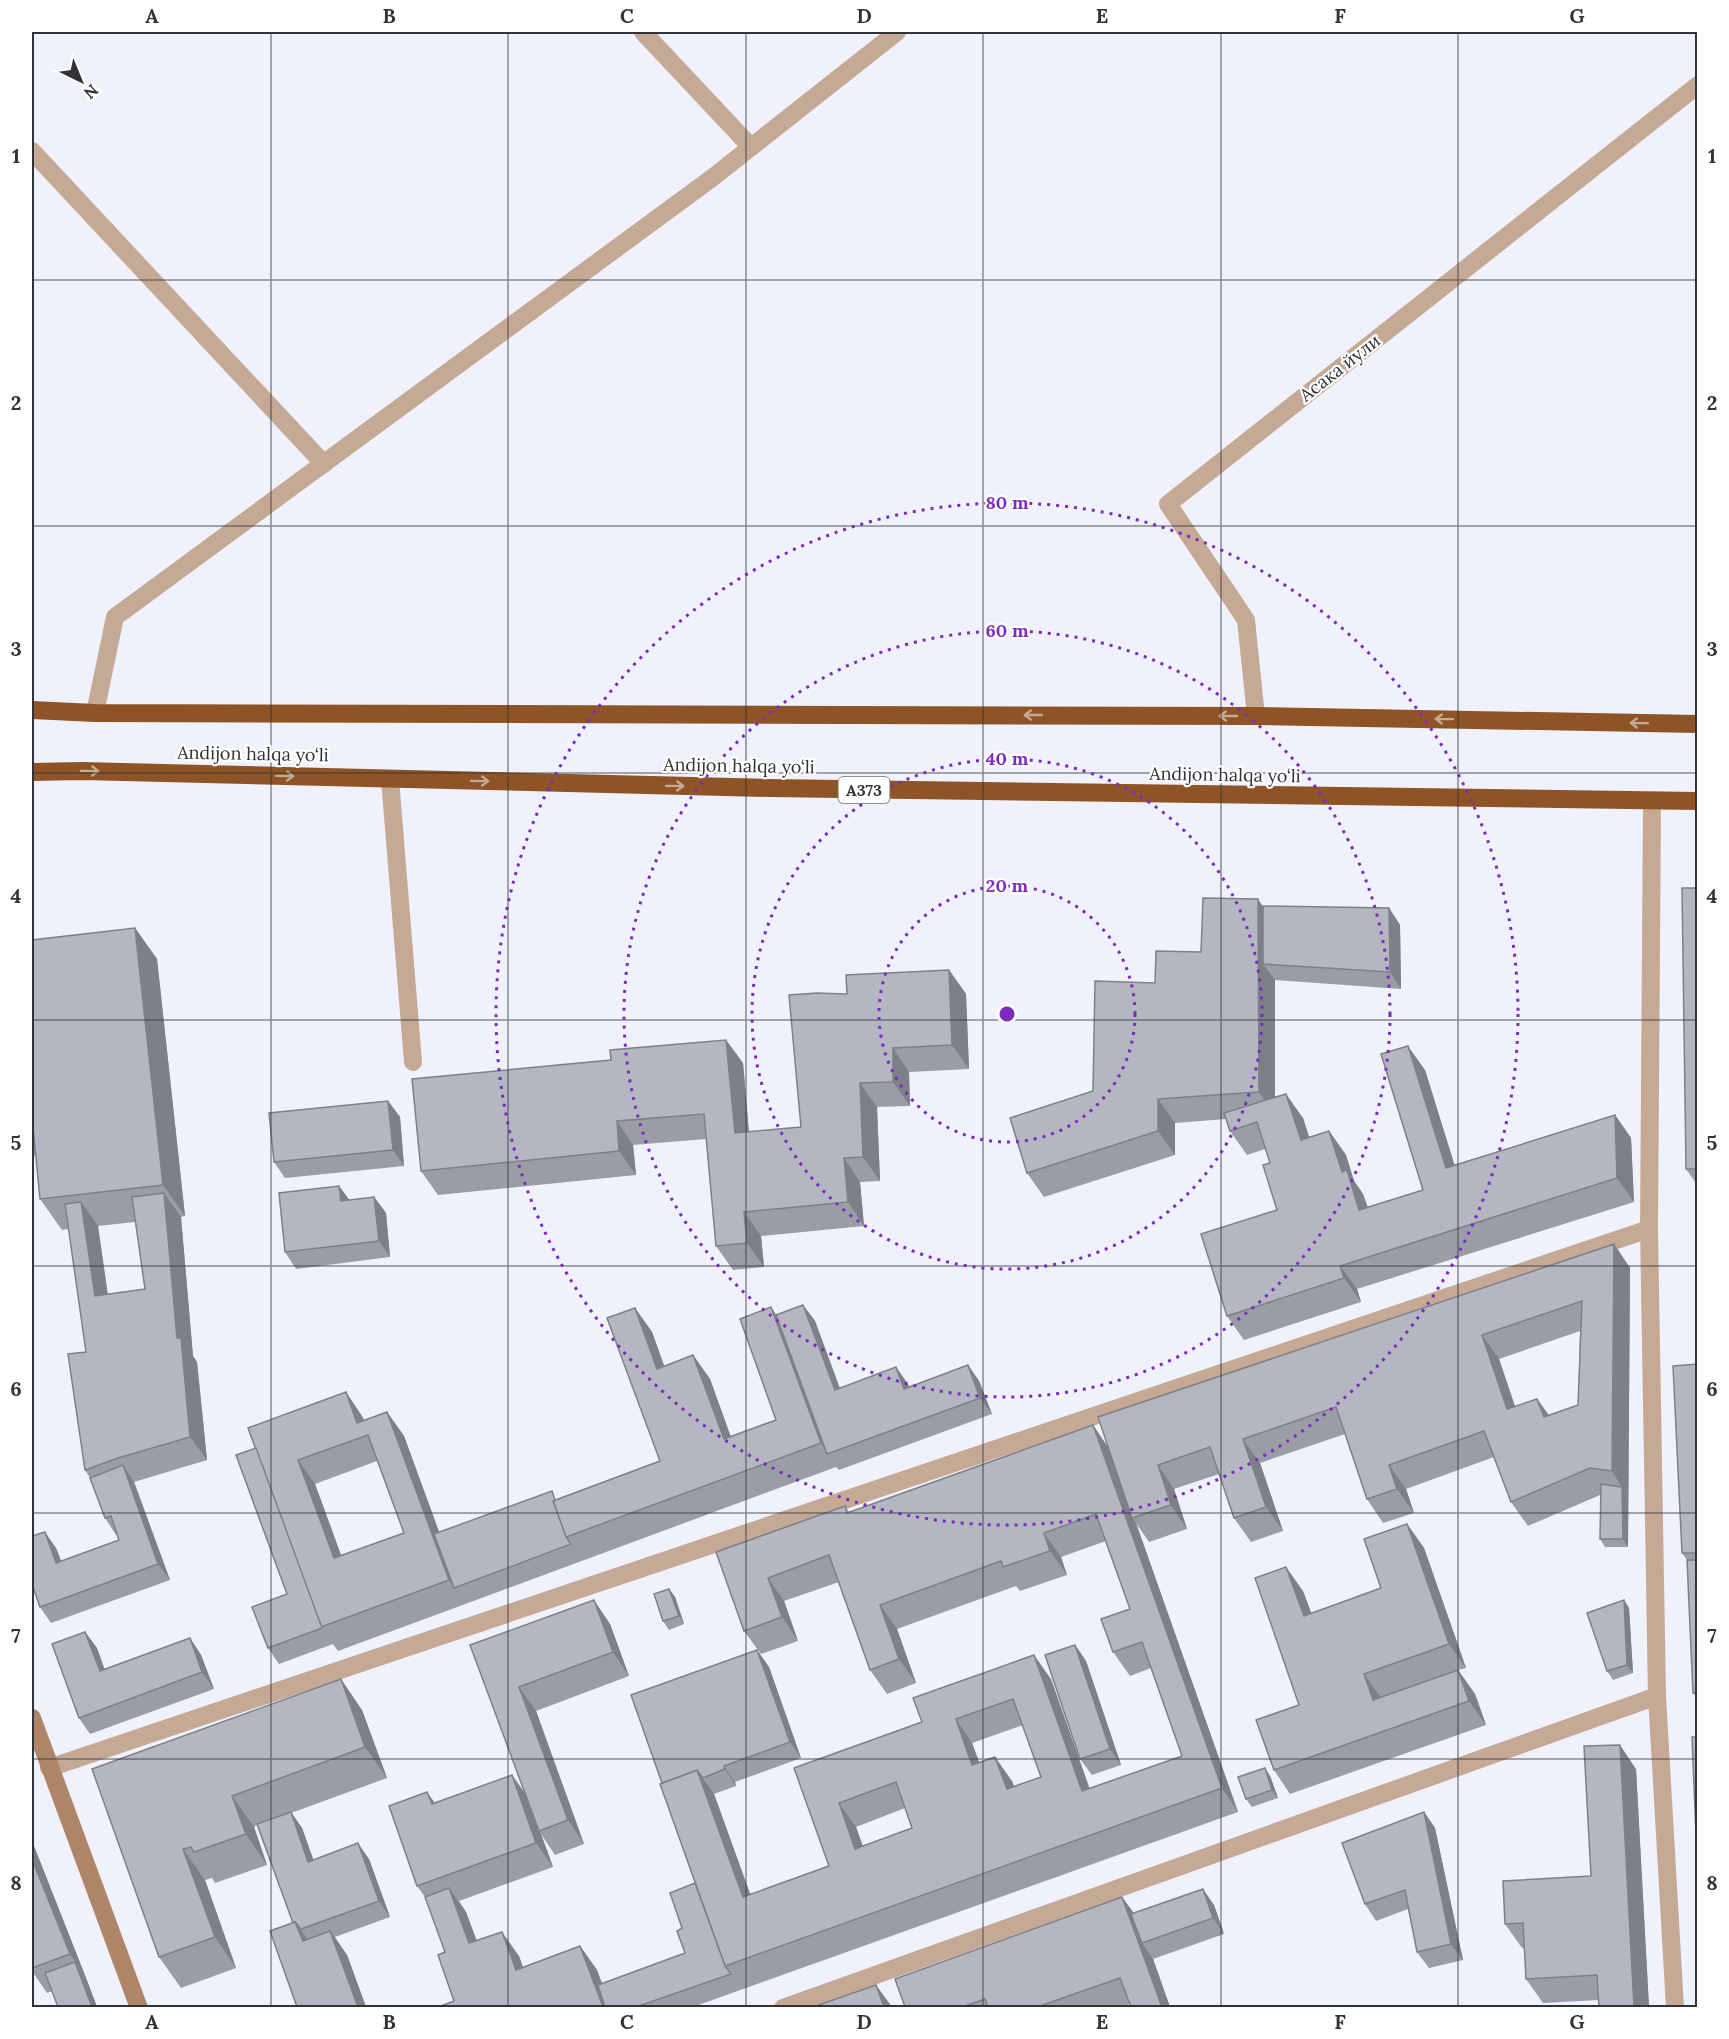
<svg xmlns="http://www.w3.org/2000/svg" width="1729" height="2039" font-family="Lora,serif">
<style>
.lines{fill:none;stroke-linecap:round;stroke-linejoin:round}
.lane{stroke:#c6a995;stroke-width:18}
.street{stroke:#c6a995;stroke-width:18}
.secondary{stroke:#af8567;stroke-width:18}
.highway{stroke:#8e5425;stroke-width:18}
.wall{fill:#9b9da6;fill-rule:evenodd}
.shaded-wall{fill:#7e8087}
.building{fill:#b4b7c1;stroke:#7e8087;stroke-width:1.5;fill-rule:evenodd}
.oneway{stroke:#c6aa92}
.grid{fill:none;stroke:#323337;stroke-width:1.5;stroke-opacity:0.55}
.ring{fill:none;stroke:#7b2cbf;stroke-width:3;stroke-dasharray:3 6}
.labels{text-anchor:middle;stroke-width:4.5;stroke-linejoin:round;paint-order:stroke}
.shield{fill:#fff;stroke:#707073;stroke-width:1.5}
.shield-label{font-size:16px;font-weight:bold;fill:#323337}
.street-label{font-size:18px;fill:#323337;stroke:#fff}
.centre{fill:#7b2cbf;stroke:#fff;stroke-width:3}
.ring-label{font-size:18px;text-anchor:middle;font-weight:bold;fill:#7b2cbf;stroke:#fff;stroke-width:4.5;stroke-linejoin:round;paint-order:stroke}
.neatline{fill:none;stroke:#323337;stroke-width:2}
.grid-label{font-size:20px;text-anchor:middle;font-weight:bold;fill:#323337}
</style>
<rect width="100%" height="100%" fill="#eff2fc"/>
<g class="lines">
<g class="lane">
<polyline points="390,779 413,1062"/>
<polyline points="49,1768 1649,1229"/>
<polyline points="783,2008 1657,1696"/>
</g>
<g class="street">
<polyline points="643,32 751,147"/>
<polyline points="32,151 324,464"/>
<polyline points="95,713 115,617 712,178 897,32"/>
<polyline points="1256,716 1246,620 1168,504 1698,85"/>
<polyline points="1652,802 1649,1229 1657,1696 1675,2008"/>
</g>
<polyline class="secondary" points="32,1718 139,2008"/>
<g class="highway">
<polyline points="32,710 95,713 1256,716 1698,724"/>
<polyline points="32,772 82,771 769,788 1698,801"/>
</g>
</g>
<g class="wall">
<polygon points="1698,888 1698,1186 1686,1169"/>
<polygon points="1263,906 1389,908 1400,925 1401,989 1275,980 1275,1097 1303,1118 1309,1138 1329,1131 1346,1155 1354,1181 1363,1194 1368,1207 1423,1190 1425,1070 1454,1165 1615,1115 1631,1138 1634,1202 1357,1289 1361,1302 1244,1340 1227,1316 1277,1210 1270,1163 1265,1149 1247,1155 1230,1131 1226,1119 1175,1123 1175,1155 1044,1197 1027,1173 1093,1091 1155,983 1201,952"/>
<path d="M135,928L157,959L185,1216L181,1217L193,1356L197,1362L207,1460L134,1482L170,1580L51,1623L40,1607L56,1548L61,1561L119,1540L117,1534L116,1535L105,1518L90,1478L85,1470L86,1352L69,1229L62,1230L40,1199L36,1156H32V940ZM135,1222L145,1289L108,1294L98,1226Z"/>
<polygon points="949,970 966,994 969,1069 909,1072 910,1106 877,1107 880,1181 860,1182 864,1226 761,1236 764,1267 733,1270 716,1246 706,1139 633,1145 636,1175 438,1195 421,1171 611,1060 726,1040 743,1063 749,1132 801,1127 847,994"/>
<polygon points="388,1101 400,1117 404,1166 285,1178 274,1162"/>
<polygon points="339,1186 349,1200 374,1197 386,1213 390,1257 296,1269 285,1252"/>
<path d="M1614,1244L1630,1268L1628,1547H1605L1600,1539V1495L1528,1526L1511,1502L1494,1457L1406,1489L1414,1513L1383,1523L1367,1499L1345,1434L1260,1463L1283,1531L1251,1542L1234,1518L1219,1474L1174,1489L1187,1529L1149,1542L1136,1523L1238,1812L693,2007H438L454,2001L445,1952L425,1897L417,1886L435,1803L512,1775L525,1794L470,1645L610,1624L629,1676L536,1711L584,1844L555,1855L541,1834L553,1867L459,1901L466,1912L477,1941L519,1956L523,1967L580,1946L597,1970L602,1984L685,1953L682,1928L695,1883L662,1783L757,1650L769,1667L801,1758L735,1782L736,1786L714,1794L750,1895L829,1866L794,1768L1051,1679L1089,1789L1182,1756L1151,1668L1130,1676L1113,1652L1130,1609L1106,1541L1061,1557L1067,1575L1020,1591L1016,1586L897,1629L916,1683L887,1694L870,1670L839,1582L784,1601L798,1641L761,1654L744,1631L716,1552L845,1506L849,1512L1093,1425L1108,1447ZM1580,1331L1578,1405L1549,1415L1537,1399L1515,1407L1499,1359ZM1023,1725L1041,1777L1014,1786L1012,1781L979,1762L972,1743ZM905,1808L912,1828L863,1846L856,1827Z"/>
<path d="M803,1305L815,1321L840,1388L908,1384L909,1387L968,1365L979,1381L992,1414L839,1470L836,1467L338,1651L333,1644L279,1664L268,1648L287,1594L236,1455L362,1416L364,1420L387,1412L404,1436L439,1533L557,1499L660,1461L635,1308L652,1332L664,1366L693,1355L710,1379L731,1437L776,1420L771,1307L776,1315ZM377,1461L404,1533L341,1556L315,1484Z"/>
<polygon points="1698,1364 1698,1699 1693,1693 1687,1560 1682,1553"/>
<polygon points="1407,1524 1424,1548 1466,1668 1458,1670 1475,1694 1486,1725 1290,1794 1274,1770 1299,1705 1303,1591 1311,1613 1381,1588"/>
<polygon points="669,1589 675,1597 684,1624 669,1630 663,1621"/>
<polygon points="1624,1600 1629,1608 1633,1673 1613,1680 1607,1671"/>
<polygon points="85,1632 97,1648 104,1669 190,1638 201,1655 214,1689 90,1734 79,1718"/>
<polygon points="1075,1645 1086,1661 1121,1765 1092,1775 1080,1759"/>
<polygon points="362,1710 387,1778 291,1813 302,1828 313,1860 369,1859 390,1917 335,1937 347,1955 366,2007 297,2007 293,1923 257,1825 254,1827 267,1865 215,1883 212,1878 205,1880 236,1968 181,1988 159,1957 92,1769"/>
<polygon points="1636,1769 1649,2007 1599,2007 1599,2000 1543,2003 1526,1979 1525,1948 1522,1948 1505,1924 1591,1876"/>
<polygon points="1270,1776 1278,1798 1252,1807 1246,1799"/>
<polygon points="1424,1812 1435,1828 1463,1960 1429,1968 1417,1952 1408,1909 1376,1921 1365,1904"/>
<polygon points="32,1841 86,1978 97,2007 52,1991 47,1993 32,1971"/>
<polygon points="1122,1897 1134,1913 1214,1905 1224,1934 1153,1959 1170,2007 1131,2007 1130,2004 1120,2007 905,2007"/>
</g>
<g class="shaded-wall">
<polygon points="1258,899 1274,923 1263,964 1275,980 1275,1116 1259,1092"/>
<polygon points="1389,908 1400,925 1401,989 1390,972"/>
<polygon points="135,928 157,959 185,1216 163,1185"/>
<polygon points="949,970 966,994 969,1069 952,1045"/>
<polygon points="726,1040 743,1063 751,1157 735,1133"/>
<polygon points="1408,1046 1425,1070 1463,1192 1446,1168"/>
<polygon points="893,1048 909,1072 910,1106 893,1082"/>
<polygon points="860,1083 877,1107 880,1181 863,1157"/>
<polygon points="1286,1094 1303,1118 1318,1164 1301,1140"/>
<polygon points="1158,1099 1175,1123 1175,1155 1158,1131"/>
<polygon points="388,1101 400,1117 404,1166 393,1150"/>
<polygon points="1615,1115 1631,1138 1634,1202 1617,1178"/>
<polygon points="617,1121 633,1145 636,1175 619,1151"/>
<polygon points="1329,1131 1346,1155 1354,1181 1363,1194 1376,1234 1359,1210 1342,1172"/>
<polygon points="844,1158 860,1182 864,1226 848,1202"/>
<polygon points="339,1186 351,1202 341,1201"/>
<polygon points="164,1193 181,1217 193,1356 197,1362 207,1460 190,1437 177,1338"/>
<polygon points="374,1197 386,1213 390,1257 379,1241"/>
<polygon points="81,1202 98,1226 111,1320 95,1296"/>
<polygon points="744,1212 761,1236 764,1267 747,1243"/>
<polygon points="1614,1244 1630,1268 1628,1547 1623,1539 1622,1487 1612,1471"/>
<polygon points="1340,1266 1357,1289 1361,1302 1344,1278"/>
<polygon points="803,1305 815,1321 846,1406 835,1390"/>
<polygon points="771,1307 787,1331 828,1454 821,1443"/>
<polygon points="635,1308 652,1332 674,1393 657,1369"/>
<polygon points="1482,1335 1499,1359 1524,1433 1507,1409"/>
<polygon points="693,1355 710,1379 740,1463 724,1439"/>
<polygon points="968,1365 979,1381 992,1414 980,1398"/>
<polygon points="896,1367 908,1384 915,1405 904,1389"/>
<polygon points="346,1392 362,1416 370,1439 357,1423"/>
<polygon points="1537,1399 1554,1423 1544,1417"/>
<polygon points="387,1412 404,1436 459,1586 454,1588 449,1580"/>
<polygon points="1093,1425 1109,1449 1132,1518 1136,1523 1238,1812 1222,1788"/>
<polygon points="1243,1439 1260,1463 1283,1531 1266,1507"/>
<polygon points="298,1460 315,1484 351,1582 334,1558"/>
<polygon points="123,1465 134,1482 170,1580 158,1564"/>
<polygon points="1158,1465 1174,1489 1187,1529 1171,1505"/>
<polygon points="1389,1465 1406,1489 1414,1513 1397,1489"/>
<polygon points="1407,1524 1424,1548 1466,1668 1449,1644"/>
<polygon points="45,1532 56,1548 68,1579 56,1563"/>
<polygon points="1044,1533 1061,1557 1067,1575 1050,1551"/>
<polygon points="1286,1567 1303,1591 1321,1639 1304,1616"/>
<polygon points="768,1578 784,1601 798,1641 782,1617"/>
<polygon points="669,1589 675,1597 684,1624 679,1616"/>
<polygon points="594,1600 610,1624 629,1676 613,1652"/>
<polygon points="1624,1600 1629,1608 1633,1673 1627,1665"/>
<polygon points="880,1605 897,1629 916,1683 899,1659"/>
<polygon points="85,1632 97,1648 111,1687 100,1671"/>
<polygon points="190,1638 201,1655 214,1689 202,1672"/>
<polygon points="1075,1645 1086,1661 1121,1765 1110,1749"/>
<polygon points="757,1650 769,1667 801,1758 790,1742"/>
<polygon points="1034,1655 1051,1679 1099,1815 1082,1791"/>
<polygon points="1458,1670 1475,1694 1486,1725 1469,1701"/>
<polygon points="1364,1674 1381,1698 1373,1700"/>
<polygon points="341,1679 362,1710 387,1778 365,1747"/>
<polygon points="519,1687 536,1711 584,1844 568,1820"/>
<polygon points="956,1719 972,1743 989,1789 972,1765"/>
<polygon points="1620,1745 1636,1769 1649,2007 1634,2007"/>
<polygon points="995,1757 1012,1781 1023,1813 1007,1789"/>
<polygon points="724,1766 735,1782 736,1786 725,1769"/>
<polygon points="1265,1768 1270,1776 1278,1798 1272,1790"/>
<polygon points="697,1770 714,1794 760,1921 743,1897"/>
<polygon points="512,1775 529,1799 539,1831 541,1834 553,1867 536,1843"/>
<polygon points="427,1792 444,1816 432,1804"/>
<polygon points="232,1796 254,1827 267,1865 246,1834"/>
<polygon points="839,1803 856,1827 872,1873 855,1849"/>
<polygon points="291,1812 302,1828 320,1878 308,1862"/>
<polygon points="1424,1812 1435,1828 1463,1960 1451,1944"/>
<polygon points="32,1841 86,1978 70,1954 32,1859"/>
<polygon points="358,1843 369,1859 390,1917 379,1901"/>
<polygon points="183,1849 205,1880 236,1968 215,1937"/>
<polygon points="449,1888 466,1912 486,1967 469,1943"/>
<polygon points="1203,1889 1214,1905 1224,1934 1213,1918"/>
<polygon points="1122,1897 1139,1921 1142,1943 1153,1959 1170,2007 1162,2007"/>
<polygon points="295,1922 312,1946 303,1941"/>
<polygon points="330,1931 347,1955 366,2007 358,2007"/>
<polygon points="502,1932 519,1956 532,1994 516,1970"/>
<polygon points="580,1946 597,1970 611,2007 603,2007"/>
<polygon points="75,1962 86,1978 97,2007 92,2007"/>
<polygon points="876,1985 892,2007 884,2007"/>
</g>
<g class="building">
<polygon points="1682,888 1698,888 1698,1169 1686,1169"/>
<polygon points="1203,898 1258,899 1259,1092 1158,1099 1158,1131 1027,1173 1010,1118 1093,1091 1095,981 1155,983 1156,951 1201,952"/>
<polygon points="1263,906 1389,908 1390,972 1263,964"/>
<polygon points="135,928 163,1185 40,1199 32,1117 32,940"/>
<polygon points="949,970 952,1045 893,1048 893,1082 860,1083 863,1157 844,1158 848,1202 744,1212 747,1243 716,1246 704,1114 617,1121 619,1151 421,1171 412,1079 611,1060 610,1050 726,1040 735,1133 801,1127 789,995 817,993 847,994 846,975"/>
<polygon points="1408,1046 1446,1168 1615,1115 1617,1178 1340,1266 1344,1278 1227,1316 1201,1234 1277,1210 1263,1165 1270,1163 1257,1122 1230,1131 1224,1113 1286,1094 1301,1140 1329,1131 1342,1172 1347,1170 1359,1210 1423,1190 1381,1054"/>
<polygon points="388,1101 393,1150 274,1162 269,1113"/>
<polygon points="339,1186 341,1201 374,1197 379,1241 285,1252 279,1193"/>
<polygon points="164,1193 177,1338 181,1338 190,1437 118,1458 85,1470 68,1354 86,1352 65,1204 81,1202 95,1296 145,1289 132,1197"/>
<path d="M1614,1244L1612,1471L1590,1468L1511,1502L1484,1431L1389,1465L1397,1489L1367,1499L1336,1407L1243,1439L1266,1507L1234,1518L1210,1447L1158,1465L1171,1505L1132,1518L1098,1417ZM1582,1301L1578,1405L1544,1417L1537,1399L1507,1409L1482,1335Z"/>
<polygon points="803,1305 835,1390 896,1367 904,1389 968,1365 980,1398 827,1454 776,1315"/>
<polygon points="771,1307 821,1443 566,1537 553,1501 660,1461 607,1318 635,1308 657,1369 693,1355 724,1439 776,1420 740,1319"/>
<polygon points="1698,1364 1698,1553 1682,1553 1673,1366"/>
<path d="M346,1392L357,1423L387,1412L449,1580L321,1627L248,1428ZM368,1435L404,1533L334,1558L298,1460Z"/>
<path d="M1093,1425L1222,1788L725,1966L660,1784L697,1770L743,1897L829,1866L794,1768L922,1722L913,1698L1034,1655L1082,1791L1182,1756L1142,1642L1113,1652L1101,1619L1130,1609L1096,1514L1044,1533L1050,1551L1003,1567L1001,1561L880,1605L899,1659L870,1670L829,1555L768,1578L782,1617L744,1631L716,1552L845,1506L847,1513ZM1013,1699L1041,1777L1007,1789L995,1757L972,1765L956,1719ZM896,1782L912,1828L855,1849L839,1803Z"/>
<polygon points="256,1448 322,1628 268,1648 252,1607 287,1594 236,1455"/>
<polygon points="123,1465 158,1564 40,1607 32,1584 32,1536 45,1532 56,1563 119,1540 111,1516 105,1518 90,1478"/>
<polygon points="1601,1484 1622,1487 1623,1539 1600,1539"/>
<polygon points="552,1491 555,1500 553,1501 566,1537 571,1544 454,1588 434,1534"/>
<polygon points="1407,1524 1449,1644 1364,1674 1373,1700 1458,1670 1469,1701 1274,1770 1256,1720 1299,1705 1255,1578 1286,1567 1304,1616 1381,1588 1364,1539"/>
<polygon points="1687,1560 1698,1560 1698,1693 1693,1693"/>
<polygon points="669,1589 679,1616 663,1621 654,1594"/>
<polygon points="594,1600 613,1652 519,1687 568,1820 539,1831 470,1645"/>
<polygon points="1624,1600 1627,1665 1607,1671 1587,1613"/>
<polygon points="85,1632 100,1671 190,1638 202,1672 79,1718 52,1644"/>
<polygon points="1075,1645 1110,1749 1080,1759 1045,1655"/>
<polygon points="757,1650 790,1742 724,1766 725,1769 703,1778 697,1770 662,1783 631,1695"/>
<polygon points="341,1679 365,1747 232,1796 246,1834 194,1852 191,1847 183,1849 215,1937 159,1957 92,1769"/>
<polygon points="1692,1737 1698,1737 1698,1883"/>
<polygon points="1620,1745 1634,2007 1599,2007 1597,1975 1526,1979 1523,1923 1505,1924 1503,1881 1591,1876 1584,1746"/>
<polygon points="1265,1768 1272,1790 1246,1799 1238,1777"/>
<polygon points="512,1775 536,1843 417,1886 389,1806 427,1792 432,1804"/>
<polygon points="291,1812 308,1862 358,1843 379,1901 301,1929 295,1922 293,1923 257,1824"/>
<polygon points="1424,1812 1451,1944 1417,1952 1405,1890 1365,1904 1342,1843"/>
<polygon points="32,1859 70,1954 32,1968"/>
<polygon points="695,1883 725,1966 731,1974 636,2007 605,2007 598,1985 685,1953 677,1931 682,1928 670,1893"/>
<polygon points="449,1888 469,1943 502,1932 516,1970 580,1946 603,2007 438,2007 454,2001 438,1955 445,1952 425,1897"/>
<polygon points="1203,1889 1213,1918 1142,1943 1131,1914"/>
<polygon points="1122,1897 1162,2007 1131,2007 1120,1978 1037,2007 988,2007 985,1999 962,2007 905,2007 895,1979"/>
<polygon points="295,1922 303,1941 330,1931 358,2007 297,2007 270,1931"/>
<polygon points="75,1962 92,2007 58,2007 45,1973"/>
<polygon points="876,1985 884,2007 813,2007"/>
</g>
<defs><path id="oneway-shaft" d="M-6 0H5M1.5-3L5.5 0L1.5 3" fill="none" stroke-width="1.6" stroke-linecap="round" stroke-linejoin="round" transform="scale(1.5)"/></defs>
<g class="oneway">
<use href="#oneway-shaft" transform="translate(1033 715) rotate(-180)"/>
<use href="#oneway-shaft" transform="translate(1228 716) rotate(-180)"/>
<use href="#oneway-shaft" transform="translate(1444 719) rotate(-179)"/>
<use href="#oneway-shaft" transform="translate(1639 723) rotate(-179)"/>
<use href="#oneway-shaft" transform="translate(90 771) rotate(1)"/>
<use href="#oneway-shaft" transform="translate(285 776) rotate(1)"/>
<use href="#oneway-shaft" transform="translate(480 781) rotate(1)"/>
<use href="#oneway-shaft" transform="translate(675 786) rotate(1)"/>
</g>
<path class="grid" d="M271,32V2008M508,32V2008M746,32V2008M983,32V2008M1221,32V2008M1458,32V2008M32,280H1698M32,526H1698M32,773H1698M32,1020H1698M32,1266H1698M32,1513H1698M32,1759H1698"/>
<g class="ring">
<circle cx="1007" cy="1014" r="128"/>
<circle cx="1007" cy="1014" r="255"/>
<circle cx="1007" cy="1014" r="383"/>
<circle cx="1007" cy="1014" r="511"/>
</g>
<g class="labels">
<rect class="shield" x="838.5" y="777" width="51" height="26" rx="4.5"/>
<g class="shield-label">
<text x="864" y="796">A373</text>
</g>
<g class="street-label">
<text transform="translate(1340 368) rotate(-38)" y="6">Асака йули</text>
<text transform="translate(253 754) rotate(1)" y="6">Andijon halqa yo‘li</text>
<text transform="translate(739 766) rotate(1)" y="6">Andijon halqa yo‘li</text>
<text transform="translate(1225 775) rotate(1)" y="6">Andijon halqa yo‘li</text>
</g>
</g>
<circle cx="1007" cy="1014" r="9" class="centre"/>
<g class="ring-label">
<text x="1007" y="509">80 m</text>
<text x="1007" y="637">60 m</text>
<text x="1007" y="765">40 m</text>
<text x="1007" y="892">20 m</text>
</g>
<rect width="1729" height="2039" fill="none" stroke="#ffffff" stroke-width="66"/>
<g transform="translate(81 81) rotate(137)" stroke="#ffffff" stroke-width="4.5" paint-order="stroke">
<path d="M0-4.5L10 22L0 15L-10 22Z" fill="#323337"/>
<text y="-9" font-size="16" font-weight="bold" text-anchor="middle" fill="#323337">N</text>
</g>
<rect x="33" y="33" width="1663" height="1973" class="neatline"/>
<g class="grid-label">
<text x="152" y="23">A</text>
<text x="389" y="23">B</text>
<text x="627" y="23">C</text>
<text x="864" y="23">D</text>
<text x="1102" y="23">E</text>
<text x="1340" y="23">F</text>
<text x="1577" y="23">G</text>
<text x="16" y="163">1</text>
<text x="1712" y="163">1</text>
<text x="16" y="410">2</text>
<text x="1712" y="410">2</text>
<text x="16" y="656">3</text>
<text x="1712" y="656">3</text>
<text x="16" y="903">4</text>
<text x="1712" y="903">4</text>
<text x="16" y="1150">5</text>
<text x="1712" y="1150">5</text>
<text x="16" y="1396">6</text>
<text x="1712" y="1396">6</text>
<text x="16" y="1643">7</text>
<text x="1712" y="1643">7</text>
<text x="16" y="1890">8</text>
<text x="1712" y="1890">8</text>
<text x="152" y="2029">A</text>
<text x="389" y="2029">B</text>
<text x="627" y="2029">C</text>
<text x="864" y="2029">D</text>
<text x="1102" y="2029">E</text>
<text x="1340" y="2029">F</text>
<text x="1577" y="2029">G</text>
</g>
</svg>
